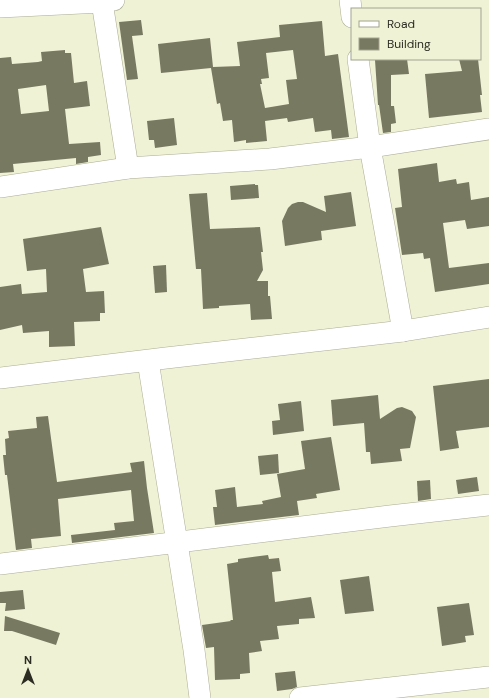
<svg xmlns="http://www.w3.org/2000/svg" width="489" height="698" font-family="'DM Sans',sans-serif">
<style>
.building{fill:#787961;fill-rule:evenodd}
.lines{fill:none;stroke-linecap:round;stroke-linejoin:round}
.minor-casing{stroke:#acad93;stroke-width:22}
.minor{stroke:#fff;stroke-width:21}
</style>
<rect width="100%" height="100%" fill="#f0f2d6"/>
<g class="building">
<polygon points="141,20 143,35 132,36 138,79 127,80 119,22"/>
<path d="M322,21L325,56L338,54L349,137L332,139L331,130L315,132L313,118L288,122L287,118L265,121L267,141L246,143V140L234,142L232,120L223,121L220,103L217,104L211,68L161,73L158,44L210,38L213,67L240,66L237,42L280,37L279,25ZM293,50L297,79L286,80L289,104L265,108L260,84H262L261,79L269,78L266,53Z"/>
<path d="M65,50V53H71L74,83L87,81L90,106L65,109L69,144L100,142L101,155L88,157V162L76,164V158L13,164L14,172L0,173V58L11,57L12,64L38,62L42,61L41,52ZM46,85L49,111L21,114L18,89Z"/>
<polygon points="388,59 407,59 409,74 391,75 391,106 394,106 396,123 391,124 391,132 383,133 379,105 378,105 375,60"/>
<polygon points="459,59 478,59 482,95 480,95 482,112 429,118 425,74 462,71"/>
<polygon points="174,118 177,145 155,148 154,140 149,140 147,121"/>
<polygon points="437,163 439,182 456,179 457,184 469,182 471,200 489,197 489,226 467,229 465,220 443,223 449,268 489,263 489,284 435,292 430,258 424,259 423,253 402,255 395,208 402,207 398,169"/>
<polygon points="255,184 255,185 258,185 259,198 231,200 230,186"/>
<polygon points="351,192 356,226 321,231 322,240 285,246 282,221 288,208 292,204 298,202 303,202 326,212 324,196"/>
<polygon points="207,193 210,229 260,227 263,252 261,252 263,270 257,281 268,281 268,296 270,296 272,319 251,320 250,304 219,306 219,308 203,309 201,269 196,269 189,194"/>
<polygon points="101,227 109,264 83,269 86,292 104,291 105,313 100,313 100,321 74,322 75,346 49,347 49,331 23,333 22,325 0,330 0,287 21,284 22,294 47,292 46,269 27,271 23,239"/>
<polygon points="166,265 167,292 155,293 153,266"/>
<polygon points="489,379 489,427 456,431 459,448 440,451 433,386"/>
<polygon points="378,395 380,419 397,408 402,407 412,411 416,417 410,448 400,449 402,461 371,464 370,452 366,452 364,423 333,426 331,400"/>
<polygon points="301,401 304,431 273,435 272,421 280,420 278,404"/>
<polygon points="48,416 57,482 132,472 130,463 144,461 147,488 154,533 72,543 71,535 115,530 114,523 134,521 131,490 58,499 61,536 31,539 32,548 16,550 7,475 5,475 3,455 6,455 5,439 9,438 8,431 37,428 36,417"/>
<polygon points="331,437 340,490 316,494 317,498 297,501 299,515 215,525 213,507 217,507 215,490 235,487 237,507 263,504 262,501 281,497 277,474 305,469 301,441"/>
<polygon points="278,454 279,473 260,475 258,456"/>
<polygon points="477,477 479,491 458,494 456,480"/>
<polygon points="430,480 431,499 418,501 417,481"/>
<polygon points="268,555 269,559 279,558 281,571 272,572 275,602 311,597 315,618 299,619 299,624 277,626 279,639 260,641 262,651 249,653 250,673 240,674 240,679 215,680 214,647 206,648 202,625 231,621 230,620 233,620 227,564 238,562 238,559"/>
<polygon points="369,576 374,611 345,614 340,580"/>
<polygon points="23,590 25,609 5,611 6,603 0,603 0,592"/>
<polygon points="469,603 474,635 465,636 466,642 442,646 437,607"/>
<polygon points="5,616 60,633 56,645 12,631 4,631"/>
<polygon points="295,671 297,687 292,689 277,691 275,673"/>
</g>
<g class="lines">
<g class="minor-casing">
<g id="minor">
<polyline points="350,0 352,17"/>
<polyline points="102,2 128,168"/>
<polyline points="0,7 102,2 114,0"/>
<polyline points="358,59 370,147 403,331"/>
<polyline points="0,187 128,168 270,159 370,147 489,129"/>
<polyline points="148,361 194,650 200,698"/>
<polyline points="0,378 166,358 403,331 489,317"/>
<polyline points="0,564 390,516 489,505"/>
<polyline points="300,698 489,677"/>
</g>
</g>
<use href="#minor" class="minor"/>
</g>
<rect x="351" y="8" width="130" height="52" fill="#f0f2d6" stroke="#a2a38e"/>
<rect x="359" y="21" width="20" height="6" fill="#ffffff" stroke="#a2a38e"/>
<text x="387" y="28" font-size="12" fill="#2c2c22">Road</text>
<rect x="359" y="38" width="20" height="12" fill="#787961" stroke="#a2a38e"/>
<text x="387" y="48" font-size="12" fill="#2c2c22">Building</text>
<g transform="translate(28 670)" stroke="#f0f2d6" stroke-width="3" paint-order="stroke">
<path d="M0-3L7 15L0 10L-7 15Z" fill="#2c2c22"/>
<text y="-6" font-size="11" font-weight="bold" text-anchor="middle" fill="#2c2c22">N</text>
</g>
</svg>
